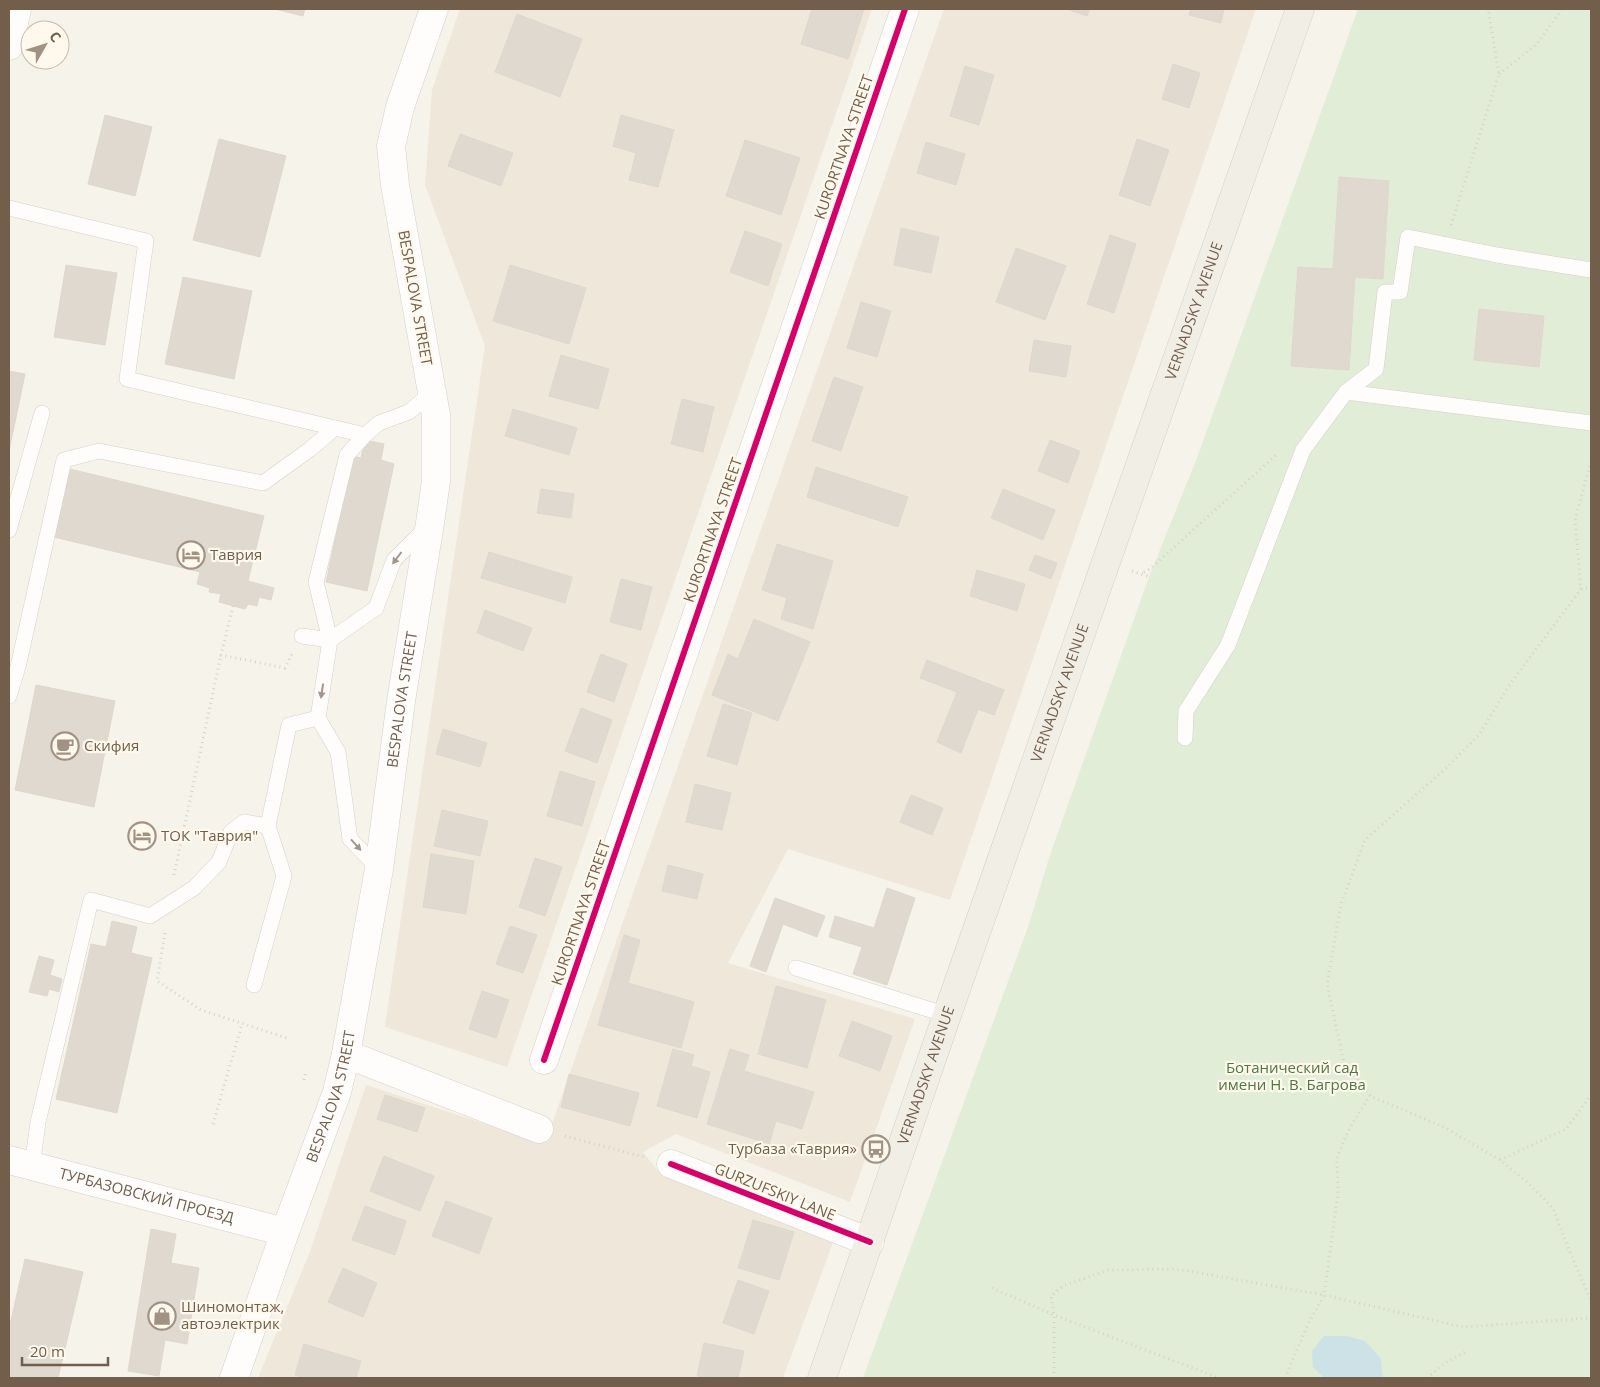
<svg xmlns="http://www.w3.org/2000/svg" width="1600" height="1387" font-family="'Open Sans',sans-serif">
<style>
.residential{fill:#efe7d9}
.green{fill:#e1edd6}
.water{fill:#cde2e6}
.building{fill:#e0d9d0;stroke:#dfd7cd}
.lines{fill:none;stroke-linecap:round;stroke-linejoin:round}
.lane-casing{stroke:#d5d0c9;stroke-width:16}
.street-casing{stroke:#d5d0c9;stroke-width:29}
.secondary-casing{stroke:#d5cfc8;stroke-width:29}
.primary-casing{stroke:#d5cec6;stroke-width:29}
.path{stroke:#d8d1cb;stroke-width:3;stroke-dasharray:1 4;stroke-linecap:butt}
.lane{stroke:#fefdfc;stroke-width:15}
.street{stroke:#fefdfc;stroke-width:28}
.secondary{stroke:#fefdfc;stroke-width:28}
.primary{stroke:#f1eee6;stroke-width:28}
.cycleway-casing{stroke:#fef9ec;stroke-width:9}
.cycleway{stroke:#d6006c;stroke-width:6}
.oneway{fill:#a4968a}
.labels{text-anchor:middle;stroke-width:4.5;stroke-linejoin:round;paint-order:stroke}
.street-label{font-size:15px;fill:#735e4c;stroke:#fef9ec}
.poi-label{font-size:15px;fill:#735e4c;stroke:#fef9ec;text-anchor:start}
.park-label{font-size:15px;fill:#4f7844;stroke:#fef9ec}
</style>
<rect width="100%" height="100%" fill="#f6f3eb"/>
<g class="residential">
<polygon points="460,9 872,9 507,1067 385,1027 485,346 425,185 432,90"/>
<polygon points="944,9 1256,9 950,900 788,849 728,963 915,1019 850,1202 676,1134 643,1152 658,1171 835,1237 783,1378 258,1378 309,1254 366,1085 522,1136 553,1121"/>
</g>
<polygon class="green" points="1358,9 1591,9 1591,1378 863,1378 1028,927 1050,855 1149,577 1197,458"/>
<polygon class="water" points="1324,1336 1347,1336 1365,1341 1381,1359 1383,1378 1324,1378 1313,1367 1312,1351"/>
<g class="building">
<polygon points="275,9 305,9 303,16"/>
<polygon points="812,9 864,9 848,59 801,44"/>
<polygon points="1067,9 1090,9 1087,16"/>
<polygon points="1191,9 1224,9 1221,23 1189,15"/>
<polygon points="517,14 582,39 560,97 495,72"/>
<polygon points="1173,64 1200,73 1189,108 1162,99"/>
<polygon points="965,66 994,75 979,125 950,116"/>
<polygon points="105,115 152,127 135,196 88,184"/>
<polygon points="621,115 674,130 658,187 629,180 636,153 613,146"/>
<polygon points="460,134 513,153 501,186 448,166"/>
<polygon points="219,139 286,156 260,257 193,240"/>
<polygon points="1137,139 1169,150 1150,206 1119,195"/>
<polygon points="745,140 800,158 781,215 726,196"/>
<polygon points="926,142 965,154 956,185 917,173"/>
<polygon points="1339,177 1389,181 1383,279 1355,277 1349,370 1291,366 1298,267 1333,269"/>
<polygon points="901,228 939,237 931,273 894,265"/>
<polygon points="745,231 782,244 768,286 730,272"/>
<polygon points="1110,235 1136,244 1114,313 1087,304"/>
<polygon points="1016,248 1066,266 1045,320 996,302"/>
<polygon points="66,265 117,273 105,345 54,337"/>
<polygon points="510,265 586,288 569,344 493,321"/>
<polygon points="183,277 252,291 234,379 165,364"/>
<polygon points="861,302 891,311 877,357 847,348"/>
<polygon points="1479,309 1544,316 1539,367 1474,360"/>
<polygon points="1034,340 1071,346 1066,377 1029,371"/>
<polygon points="561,355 609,369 598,409 549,396"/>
<polygon points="9,371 25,374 9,451"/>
<polygon points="834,377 863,387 841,451 812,441"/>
<polygon points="682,399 714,407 703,452 671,444"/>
<polygon points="513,409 577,428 569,455 505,436"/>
<polygon points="365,440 384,444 381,460 394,464 367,591 326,582 353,456 361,458"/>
<polygon points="1050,440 1080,451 1068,483 1038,471"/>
<polygon points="816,467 908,497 898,527 807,497"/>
<polygon points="70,469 264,516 248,581 274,588 271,600 259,597 257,606 248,604 245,609 219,602 221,594 209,592 210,588 197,584 200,572 54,537"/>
<polygon points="541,489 574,494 571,518 537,513"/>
<polygon points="1003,489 1055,510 1043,540 991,518"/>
<polygon points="777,544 833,561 813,629 781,619 787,598 762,590"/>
<polygon points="489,552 572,577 565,603 481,578"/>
<polygon points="1035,555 1057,563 1051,579 1029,570"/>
<polygon points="977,570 1025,584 1017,611 970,596"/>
<polygon points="621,579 652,587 641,630 610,622"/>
<polygon points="485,610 532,628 523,651 477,633"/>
<polygon points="754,619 810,642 778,721 712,695 728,654 738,659"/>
<polygon points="601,654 627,664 614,702 587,692"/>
<polygon points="927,660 1004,690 994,715 978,709 961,753 937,742 957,692 920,678"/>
<polygon points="36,685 115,701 94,807 15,790"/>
<polygon points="723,704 752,713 737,765 707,756"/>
<polygon points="581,708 612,720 597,763 565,751"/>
<polygon points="443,729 487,743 480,767 436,754"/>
<polygon points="560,771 595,782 582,826 547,816"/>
<polygon points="695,784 731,793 722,830 686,822"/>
<polygon points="911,795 943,808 932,835 900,822"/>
<polygon points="442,810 488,821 480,856 434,846"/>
<polygon points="431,854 474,861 466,914 423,907"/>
<polygon points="535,858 562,867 545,916 519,907"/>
<polygon points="668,865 703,874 697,899 662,891"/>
<polygon points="887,888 915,898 887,985 853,974 862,947 829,937 835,916 874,928"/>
<polygon points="775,898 825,916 817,937 783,924 766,972 750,966"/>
<polygon points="112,921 137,927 131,953 152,958 117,1113 56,1099 91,944 106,947"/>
<polygon points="510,926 537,935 523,973 496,964"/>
<polygon points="624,935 640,940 628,983 694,1002 681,1048 598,1025"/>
<polygon points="39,956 54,960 50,975 62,979 59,992 49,989 47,996 29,992"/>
<polygon points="776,986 826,1000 807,1068 758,1054"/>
<polygon points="482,991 509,1000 496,1038 469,1029"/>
<polygon points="852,1021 892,1036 880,1071 839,1056"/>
<polygon points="673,1049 694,1055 691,1066 710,1072 697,1118 657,1106"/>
<polygon points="730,1049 749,1055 744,1071 814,1092 802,1129 776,1121 769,1144 707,1124"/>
<polygon points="569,1074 639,1093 630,1126 561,1107"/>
<polygon points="385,1095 425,1108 417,1132 377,1119"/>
<polygon points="384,1156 434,1176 420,1211 370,1191"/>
<polygon points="446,1201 492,1218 479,1254 432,1236"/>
<polygon points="365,1206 406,1221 395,1255 352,1240"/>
<polygon points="753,1220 794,1232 779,1280 738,1268"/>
<polygon points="151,1229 176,1234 171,1263 199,1268 187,1344 165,1340 159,1376 128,1371"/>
<polygon points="25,1259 83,1272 58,1378 9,1378 9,1329"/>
<polygon points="343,1268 377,1283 363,1317 328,1302"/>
<polygon points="738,1280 769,1291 754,1334 723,1323"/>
<polygon points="704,1343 744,1351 738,1378 709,1378 697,1376"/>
<polygon points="304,1344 361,1361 356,1378 304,1378 295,1375"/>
</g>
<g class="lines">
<g class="lane-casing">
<g id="lane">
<polyline points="9,208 146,241 127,379 365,435"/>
<polyline points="1591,270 1497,255 1408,237 1400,292 1385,292 1376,369 1346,392 1591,423"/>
<polyline points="9,530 42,413"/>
<polyline points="302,636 330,640 316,582 347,455 365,435 379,423 409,412 432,392"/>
<polyline points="9,696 18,667 64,460 99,451 263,483 309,450 335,428"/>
<polyline points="1185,738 1186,711 1228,645 1303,450 1346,392"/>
<polyline points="379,869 350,839 338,752 318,718 330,640 376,608 394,560 428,526"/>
<polyline points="796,968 947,1015"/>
<polyline points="254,985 284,876 268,826 289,725 318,718"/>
<polyline points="32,1167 38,1122 91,900 150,916 194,888 219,862 231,832 244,822 268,826"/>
</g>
</g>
<g class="street-casing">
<g id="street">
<polyline points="9,46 17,9"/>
<polyline points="346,1054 539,1129"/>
<polyline points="544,1060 905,9"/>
<polyline points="671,1164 870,1242"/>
</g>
</g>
<g class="secondary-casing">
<g id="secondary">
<path id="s1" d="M9,1160L285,1232"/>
<path id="s2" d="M234,1378L285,1232L337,1092L346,1054L379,869L401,701L430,523L436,481V415L395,185L391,146L400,107L434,9"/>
</g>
</g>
<g class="primary-casing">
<g id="primary">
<path id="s3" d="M822,1378L947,1015L1300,9"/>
</g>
</g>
<g class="path">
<polyline points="1499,74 1537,44 1562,9"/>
<polyline points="1451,225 1499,74 1488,9"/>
<polyline points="1591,461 1575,520 1581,589 1510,684 1479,735 1446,768 1365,840 1341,904 1327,984 1344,1063 1370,1096 1444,1127 1500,1160 1527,1182 1553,1208 1569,1250 1591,1301"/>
<polyline points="1132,571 1149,577 1141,573 1147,571 1160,560 1277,454"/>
<polyline points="1581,589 1591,587"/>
<polyline points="233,606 221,655 285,668 292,654"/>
<polyline points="174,875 221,655"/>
<polyline points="165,933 157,981 201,1010 290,1039"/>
<polyline points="304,1080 306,1071"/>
<polyline points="213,1124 242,1024"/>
<polyline points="565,1136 644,1157"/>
<polyline points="1500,1160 1566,1129 1591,1095"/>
<polyline points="992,1288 1054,1315 1219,1378"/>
<polyline points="1054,1378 1054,1315 1051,1296 1063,1286 1108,1270 1176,1269 1324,1295 1463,1327 1591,1318"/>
<polyline points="1285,1378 1307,1326 1324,1295 1338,1194 1337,1158 1345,1138 1355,1119 1370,1096"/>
<polyline points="1427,1378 1445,1363 1465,1352"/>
</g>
<use href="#lane" class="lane"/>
<use href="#street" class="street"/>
<use href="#secondary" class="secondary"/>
<use href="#primary" class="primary"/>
<g class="cycleway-casing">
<g id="cycleway">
<polyline points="544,1060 905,9"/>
<polyline points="671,1164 870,1242"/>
</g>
</g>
<use href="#cycleway" class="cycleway"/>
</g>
<defs><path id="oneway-solid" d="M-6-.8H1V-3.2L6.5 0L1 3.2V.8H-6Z" transform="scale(1.25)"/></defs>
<g class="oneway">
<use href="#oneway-solid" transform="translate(397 558) rotate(127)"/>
<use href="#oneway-solid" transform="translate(322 691) rotate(99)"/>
<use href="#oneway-solid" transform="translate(356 845) rotate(48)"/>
</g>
<defs>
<g id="hotel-ring" transform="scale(1.4375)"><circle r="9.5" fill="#fef9ec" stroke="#a19284" stroke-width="1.5"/><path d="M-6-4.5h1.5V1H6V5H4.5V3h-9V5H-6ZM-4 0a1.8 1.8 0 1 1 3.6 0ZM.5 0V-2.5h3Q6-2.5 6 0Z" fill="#a19284"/></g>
<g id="cafe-ring" transform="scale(1.4375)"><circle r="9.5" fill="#fef9ec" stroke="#a19284" stroke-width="1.5"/><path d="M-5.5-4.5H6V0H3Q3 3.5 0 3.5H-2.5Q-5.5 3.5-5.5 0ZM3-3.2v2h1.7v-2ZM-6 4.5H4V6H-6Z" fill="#a19284"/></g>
<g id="bus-ring" transform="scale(1.4375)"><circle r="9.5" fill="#fef9ec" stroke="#a19284" stroke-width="1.5"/><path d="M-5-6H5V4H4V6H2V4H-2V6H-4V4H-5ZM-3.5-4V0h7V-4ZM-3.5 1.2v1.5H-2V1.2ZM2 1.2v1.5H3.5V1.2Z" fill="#a19284"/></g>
<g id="shop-ring" transform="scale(1.4375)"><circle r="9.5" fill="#fef9ec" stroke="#a19284" stroke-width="1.5"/><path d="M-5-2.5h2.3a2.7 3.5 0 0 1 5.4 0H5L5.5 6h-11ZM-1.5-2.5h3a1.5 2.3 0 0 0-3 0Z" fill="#a19284"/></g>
</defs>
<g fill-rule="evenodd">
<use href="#hotel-ring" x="191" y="555"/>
<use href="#cafe-ring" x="65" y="746"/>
<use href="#hotel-ring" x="142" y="836"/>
<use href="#bus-ring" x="876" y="1149"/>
<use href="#shop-ring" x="162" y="1316"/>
</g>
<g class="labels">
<g class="street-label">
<text transform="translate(844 147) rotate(-71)" y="5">KURORTNAYA STREET</text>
<text transform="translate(415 298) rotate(80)" y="5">BESPALOVA STREET</text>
<text dy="5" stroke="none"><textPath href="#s3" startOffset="1130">VERNADSKY AVENUE</textPath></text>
<text transform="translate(713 530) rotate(-71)" y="5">KURORTNAYA STREET</text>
<text dy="5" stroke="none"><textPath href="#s3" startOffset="725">VERNADSKY AVENUE</textPath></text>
<text dy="5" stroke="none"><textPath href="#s2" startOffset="702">BESPALOVA STREET</textPath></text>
<text transform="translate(581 913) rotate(-71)" y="5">KURORTNAYA STREET</text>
<text dy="5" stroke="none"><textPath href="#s3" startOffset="320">VERNADSKY AVENUE</textPath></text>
<text dy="5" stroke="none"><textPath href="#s2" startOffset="298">BESPALOVA STREET</textPath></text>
<text transform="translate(775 1192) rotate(22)" y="5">GURZUFSKIY LANE</text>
<text dy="5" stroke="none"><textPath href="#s1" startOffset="142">ТУРБАЗОВСКИЙ ПРОЕЗД</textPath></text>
</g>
<g class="poi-label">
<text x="210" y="560">Таврия</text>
<text x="84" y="751">Скифия</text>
<text x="161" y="841">ТОК "Таврия"</text>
<text x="857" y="1154" text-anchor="end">Турбаза «Таврия»</text>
<text x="181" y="1312">Шиномонтаж,<tspan x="181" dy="17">автоэлектрик</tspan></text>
</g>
<g class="park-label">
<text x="1292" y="1073">Ботанический сад<tspan x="1292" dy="17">имени Н. В. Багрова</tspan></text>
</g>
</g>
<rect width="1600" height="1387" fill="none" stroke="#735e4c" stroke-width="20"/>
<g transform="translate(45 45) rotate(51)"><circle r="24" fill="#fef9ec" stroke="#c6bbac"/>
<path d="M0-4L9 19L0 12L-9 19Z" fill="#a19284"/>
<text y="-8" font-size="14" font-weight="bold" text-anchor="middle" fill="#735e4c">С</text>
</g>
<path d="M22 1357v8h86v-8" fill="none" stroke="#735e4c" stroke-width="2.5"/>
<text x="30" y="1357" font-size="15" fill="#735e4c" stroke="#fef9ec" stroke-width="4" paint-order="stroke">20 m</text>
</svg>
